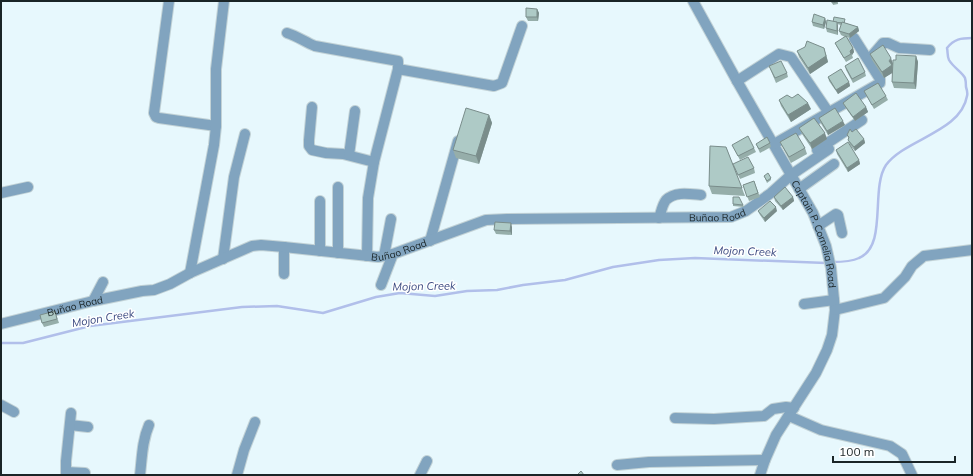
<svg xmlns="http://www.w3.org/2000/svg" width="973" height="476" font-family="Mulish,sans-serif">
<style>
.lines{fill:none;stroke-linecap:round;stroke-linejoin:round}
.stream{stroke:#b1bfea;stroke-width:2.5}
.minor-casing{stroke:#c2d2d6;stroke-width:12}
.minor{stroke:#81a4bf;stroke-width:10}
.wall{fill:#96aeaa}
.shaded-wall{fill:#7a8d8b}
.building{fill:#aecac6;stroke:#7a8d8b}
.labels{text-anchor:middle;stroke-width:3;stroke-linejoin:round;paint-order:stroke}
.street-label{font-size:10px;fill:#1a2527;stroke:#fff}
.water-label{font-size:11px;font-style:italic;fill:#3b4a81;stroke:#fff}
</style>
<rect width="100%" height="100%" fill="#e7f8fd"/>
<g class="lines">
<g class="stream">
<path d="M832,262C841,262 851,262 859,258C888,246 870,189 886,165C905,139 961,132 967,96C968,93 967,90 966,87C966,84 966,81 965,78C963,73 953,67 949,60C947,56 948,52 947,48C954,39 961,38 972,38"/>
<polyline points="1,343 23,343 90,326 242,307 277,306 323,313 376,297 400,293 435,296 467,291 497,290 523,285 565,280 613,267 659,260 695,258 826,263"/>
</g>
<g class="minor-casing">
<g id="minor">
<polyline points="169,1 154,113 156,117 159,118 216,126"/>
<path id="s1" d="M693,1L737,81L813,213L826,246L831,268L835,310L832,335L827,350L816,373L776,435L765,460L760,475"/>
<path d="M287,33C297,36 305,42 315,46L398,61V69L374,162L368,198L367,256"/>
<polyline points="871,57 883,43 888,43 899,48 930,50"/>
<polyline points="398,69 494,86 502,83 522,26"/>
<polyline points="737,81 779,54 791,57 829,113"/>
<polyline points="312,107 309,140 309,146 312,150 326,153 343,154 374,162"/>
<polyline points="774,144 880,83 880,79 854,38"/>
<polyline points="817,150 862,120"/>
<polyline points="349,155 355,111"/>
<polyline points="799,189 834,164"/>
<polyline points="1,193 28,187"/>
<polyline points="320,201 320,251"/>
<path d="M659,218C661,213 662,205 666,200C675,191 690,194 701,195"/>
<polyline points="818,226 836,214 838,215 842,233"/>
<polyline points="430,241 458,141"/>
<polyline points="338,253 338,187"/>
<polyline points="384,256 391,219"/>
<polyline points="223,259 234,177 245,134"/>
<polyline points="190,273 214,145 216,126 216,69 224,1"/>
<polyline points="284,274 284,247"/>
<polyline points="381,285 393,254"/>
<polyline points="93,301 103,282"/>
<polyline points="804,304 834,300"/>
<polyline points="835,310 884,298 905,277 912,266 924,256 972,250"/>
<path id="s2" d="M1,324L93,301L142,291L154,290L170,284L190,273L252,246L261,245L284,247L378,257L393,254L486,220L507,219L731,217L746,211L771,193L791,175L829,149"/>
<polyline points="1,405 14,412"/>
<polyline points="789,416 821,430 890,446 902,454 912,475"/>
<polyline points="675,418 714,419 746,417 764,416 773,409 786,407 794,408"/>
<polyline points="70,425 88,427"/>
<polyline points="617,465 649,462 765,460"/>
<polyline points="66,472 85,473"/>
<polyline points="66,475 66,461 71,413"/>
<path d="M140,475C142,458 142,441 149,425"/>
<polyline points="237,475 244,450 255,422"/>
<polyline points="420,475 427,461"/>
</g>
</g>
<use href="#minor" class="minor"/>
</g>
<g class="wall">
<polygon points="832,1 838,1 838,4 833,5"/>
<polygon points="537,9 539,13 538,21 528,21 526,17"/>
<polygon points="825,18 826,22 824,29 813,26 812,22"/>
<polygon points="845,21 845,23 858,27 859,31 850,38 847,37 853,48 854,52 852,55 853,58 846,62 837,47 835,43 845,37 841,35 839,31 841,25 837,24 838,26 838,35 827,32 826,28 833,22"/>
<polygon points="797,51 826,54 828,62 810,74 799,57"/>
<polygon points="870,54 893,63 896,60 916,56 918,62 916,89 894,88 892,82 893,72 884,78 872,60"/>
<polygon points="769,66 787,73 788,77 776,83"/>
<polygon points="845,66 865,72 866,76 853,83 846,70"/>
<polygon points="828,77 849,82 850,86 838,94 829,81"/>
<polygon points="864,91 886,96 888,100 874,109 866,95"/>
<polygon points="792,98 811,109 791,122 781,106 779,100"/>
<polygon points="843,103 866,107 868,112 855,121 845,107"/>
<polygon points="489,115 492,123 479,164 456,158 453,150"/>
<polygon points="819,118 845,125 828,135 820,122"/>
<polygon points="799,128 827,139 812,149 802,134"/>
<polygon points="852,132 864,139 865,143 855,151 850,145 848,140 849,139 847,135"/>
<polygon points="780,142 805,148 807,154 791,163 783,148"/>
<polygon points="770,143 771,147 760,153 756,144"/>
<polygon points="732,145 754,148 756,152 740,160"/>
<polygon points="726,147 745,196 712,194 709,186"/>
<polygon points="836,150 859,160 860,164 848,172 837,154"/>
<polygon points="735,168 754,168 755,173 740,179"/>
<polygon points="764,176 771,178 771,180 767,183"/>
<polygon points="754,181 760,197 749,201 743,185"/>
<polygon points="774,197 793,197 794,201 783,210 775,201"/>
<polygon points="733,204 743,205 744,207 733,206"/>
<polygon points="758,211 777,211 765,222 760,215"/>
<polygon points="512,227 512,235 496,234 494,230"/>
<polygon points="55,311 59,323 44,327 42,323"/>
</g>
<g class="shaded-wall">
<polygon points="537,9 539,13 538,21 537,17"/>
<polygon points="825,18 826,22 824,29 823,25"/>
<polygon points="837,22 838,26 838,35 837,31"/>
<polygon points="858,27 859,31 850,38 849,34"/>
<polygon points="824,48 828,62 810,74 808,68"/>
<polygon points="853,48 854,52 852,55 850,51"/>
<polygon points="916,56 918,62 916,89 914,83"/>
<polygon points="891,58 893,64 892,66 894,72 884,78 882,72"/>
<polygon points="849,82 850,86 838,94 836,90"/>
<polygon points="808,103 811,109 791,122 788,115"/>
<polygon points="866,107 868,112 855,121 853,117"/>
<polygon points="489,115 492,123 479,164 476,156"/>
<polygon points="843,121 845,125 828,135 827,131"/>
<polygon points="825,133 827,139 812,149 810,143"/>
<polygon points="864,139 865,143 855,151 854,147"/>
<polygon points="859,160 860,164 848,172 847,168"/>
<polygon points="793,197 794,201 783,210 781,206"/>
<polygon points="776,207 777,211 765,222 764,218"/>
<polygon points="511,223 512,227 512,235 510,231"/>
</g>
<g class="building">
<polygon points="832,1 837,1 837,2 832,3"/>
<polygon points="526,8 537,9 537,17 526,17"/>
<polygon points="814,14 825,18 823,25 812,22"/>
<polygon points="834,17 845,19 844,23 833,22"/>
<polygon points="827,20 837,22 837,31 826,28"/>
<polygon points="842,22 858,27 849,34 839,31"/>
<polygon points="846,36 853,48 850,51 851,54 844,58 835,43"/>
<polygon points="807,41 824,48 826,56 808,68 797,51 805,47"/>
<polygon points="883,45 891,58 889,61 892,65 882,72 870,54"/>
<polygon points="896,55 916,56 914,83 892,82 893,60 896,60"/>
<polygon points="858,58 865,72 852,79 845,66"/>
<polygon points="781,61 787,73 775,78 769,66"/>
<polygon points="841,69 849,82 836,90 828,77"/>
<polygon points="878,83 886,96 872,105 864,91"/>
<polygon points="856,93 866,107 853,117 843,103"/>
<polygon points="798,94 808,103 788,115 779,100 787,95 792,98"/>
<polygon points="466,108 489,115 476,156 453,150"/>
<polygon points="835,108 843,121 827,131 819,118"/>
<polygon points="814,118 825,133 810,143 799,128"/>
<polygon points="850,129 852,132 856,129 864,139 854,147 848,140 849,137 847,135"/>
<polygon points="796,133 805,148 789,157 780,142"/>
<polygon points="748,136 754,148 738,156 732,145"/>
<polygon points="767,137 770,143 759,149 756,144"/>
<polygon points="848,142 859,160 847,168 836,150"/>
<polygon points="710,146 726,147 742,188 709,186"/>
<polygon points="748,157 754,168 738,175 733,164"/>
<polygon points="768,173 771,178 767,181 764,176"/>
<polygon points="754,181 758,193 747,197 743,185"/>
<polygon points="785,187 793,197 781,206 774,197"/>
<polygon points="733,197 739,197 743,205 733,204"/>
<polygon points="770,201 776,207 764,218 758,211"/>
<polygon points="495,222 511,223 510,231 494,230"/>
<polygon points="55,311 57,319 42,323 40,315"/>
<polygon points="581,471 584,475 577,475"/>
</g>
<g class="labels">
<g class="street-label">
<text dy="4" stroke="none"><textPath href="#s2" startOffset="737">Buñao Road</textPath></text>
<text dy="4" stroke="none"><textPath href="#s1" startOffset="264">Captain P. Cornelia Road</textPath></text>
<text dy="4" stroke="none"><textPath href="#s2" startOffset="413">Buñao Road</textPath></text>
<text dy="4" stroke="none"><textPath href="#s2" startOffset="76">Buñao Road</textPath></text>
</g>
<g class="water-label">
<text transform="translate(745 251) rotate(2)" y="4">Mojon Creek</text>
<text transform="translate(424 286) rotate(-1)" y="4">Mojon Creek</text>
<text transform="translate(103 318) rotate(-9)" y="4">Mojon Creek</text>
</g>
</g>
<rect width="973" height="476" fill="none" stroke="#1a2527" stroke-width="4"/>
<path d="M833 456v6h122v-6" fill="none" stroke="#1a2527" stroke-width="2"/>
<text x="839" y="456" font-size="12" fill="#1a2527" stroke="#ffffff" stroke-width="3" paint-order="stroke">100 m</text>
</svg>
